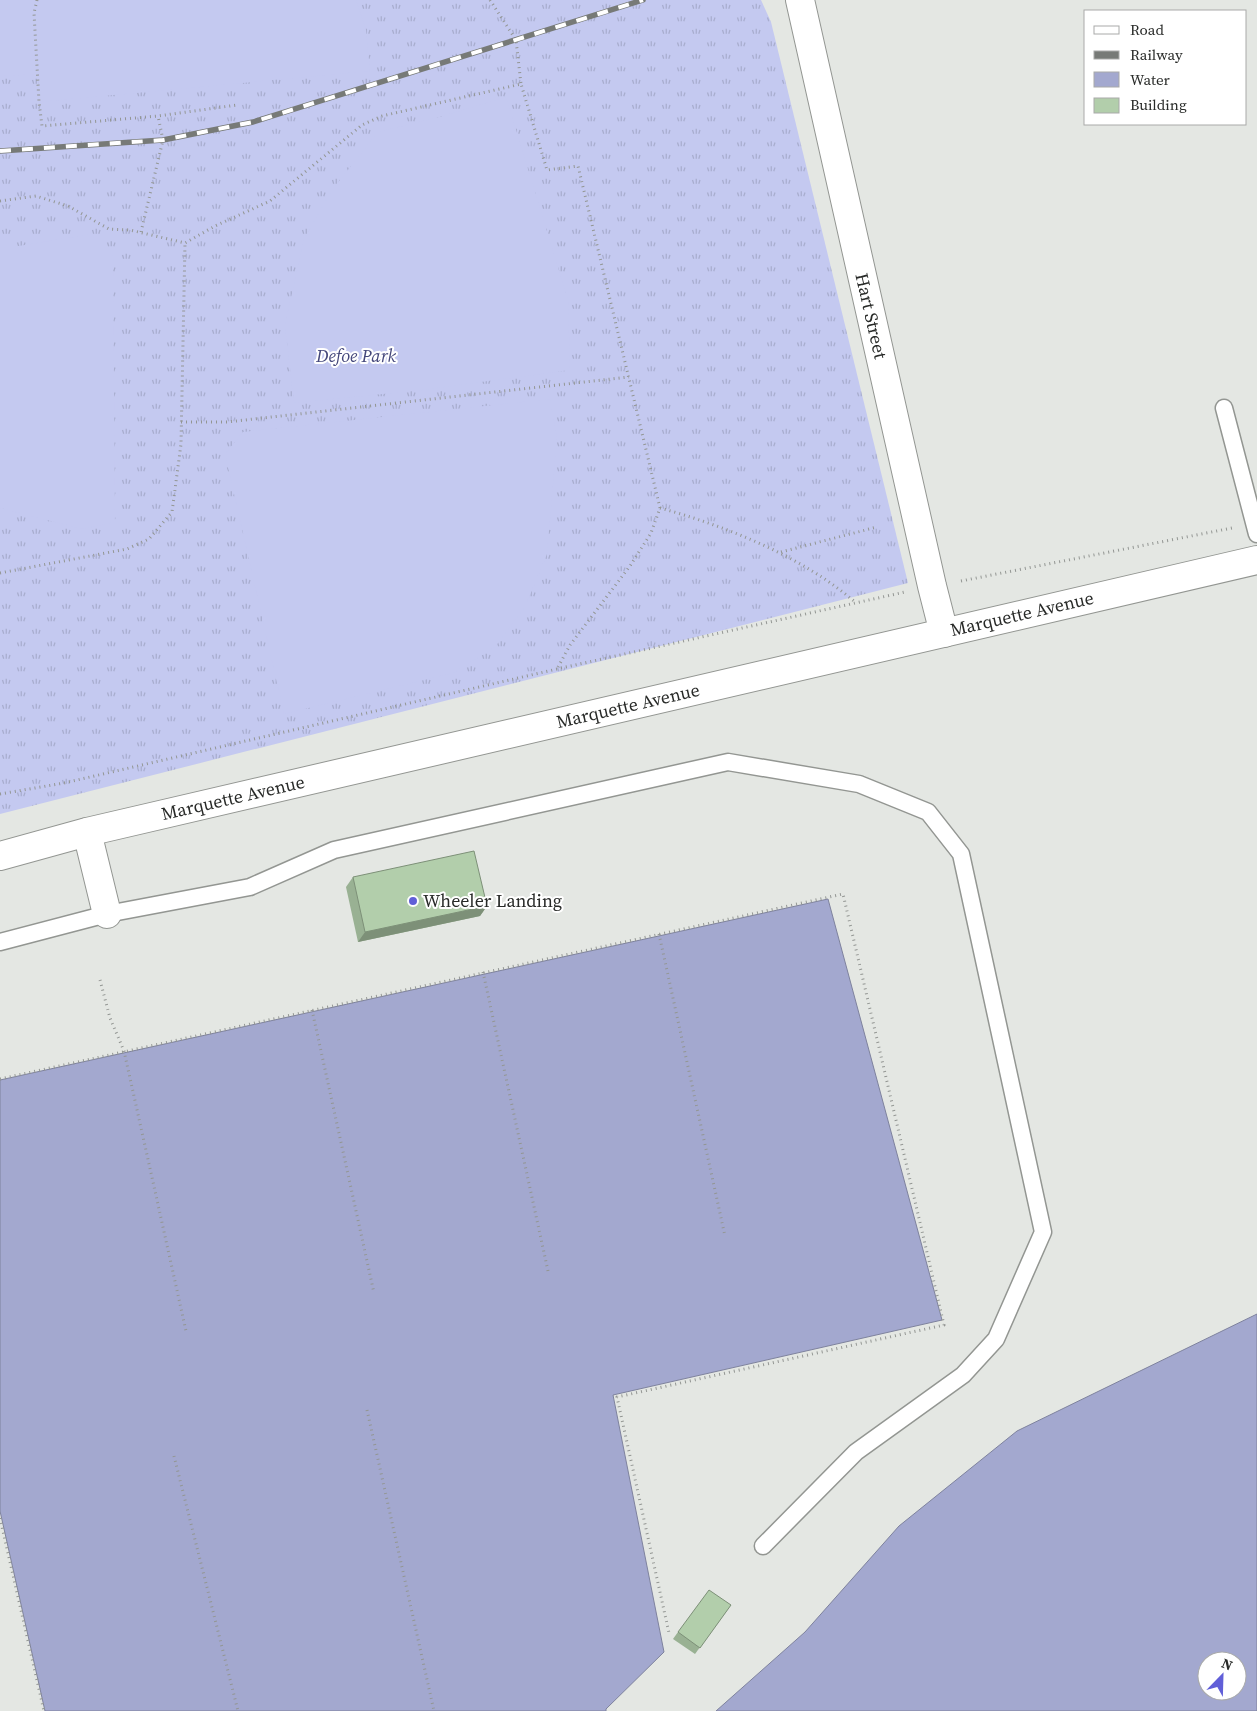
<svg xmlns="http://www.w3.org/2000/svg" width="1257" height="1711" font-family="'Source Serif 4',serif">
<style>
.grass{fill:url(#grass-tufts)}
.pitch{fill:#c4c9f0}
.water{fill:#a3a8cf;stroke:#7e829d;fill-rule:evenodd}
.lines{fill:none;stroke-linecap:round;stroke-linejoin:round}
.lane-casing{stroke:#939692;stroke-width:19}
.street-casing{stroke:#939692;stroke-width:30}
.path{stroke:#939693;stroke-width:3;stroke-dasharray:1 4;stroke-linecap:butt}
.lane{stroke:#fff;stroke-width:16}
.street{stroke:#fff;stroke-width:28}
.rail-casing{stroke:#777a77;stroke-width:5.5}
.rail{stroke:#fff;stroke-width:4;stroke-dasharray:11;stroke-linecap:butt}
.wall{fill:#99b193}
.shaded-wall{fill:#7d9078}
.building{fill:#b2ceab;stroke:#7d9078}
.poi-dot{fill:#615fd8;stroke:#fff;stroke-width:2}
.labels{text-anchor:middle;stroke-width:4;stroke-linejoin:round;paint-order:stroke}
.street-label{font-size:18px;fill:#282a28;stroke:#fff}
.park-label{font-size:18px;font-style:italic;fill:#44477b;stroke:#fff}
.poi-label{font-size:18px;fill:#282a28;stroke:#fff;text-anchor:start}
</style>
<defs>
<pattern id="grass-tufts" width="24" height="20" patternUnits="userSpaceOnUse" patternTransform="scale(1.25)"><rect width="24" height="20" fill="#c4c9f0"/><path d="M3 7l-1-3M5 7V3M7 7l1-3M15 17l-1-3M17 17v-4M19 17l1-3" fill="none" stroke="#a8adce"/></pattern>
</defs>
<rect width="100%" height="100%" fill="#e4e7e3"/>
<polygon class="grass" points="0,0 761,0 771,22 908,583 0,814"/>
<g class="pitch">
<polygon points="0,0 356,0 366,30 370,71 39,102 38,74 0,76"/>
<polygon points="506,97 568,300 570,370 422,390 294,403 285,325 304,239 332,190 378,132 443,116"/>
<polygon points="92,234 113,256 115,522 82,529 0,508 0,249"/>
<polygon points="550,399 557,437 547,554 525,607 495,647 453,673 284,714 225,454 243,432"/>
</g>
<g class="water">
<polygon points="828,899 942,1320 613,1395 664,1652 606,1709 606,1711 45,1711 0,1511 0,1080"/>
<path d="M1257,1314V1711H716L805,1632L899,1526L1017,1431ZM1207,1661H1237V1691H1207Z"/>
</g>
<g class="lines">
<g class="lane-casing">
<g id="lane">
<polyline points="1224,408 1257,534"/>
<polyline points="0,942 107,914 250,887 334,850 728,762 859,784 928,812 961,854 1043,1232 996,1339 963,1375 856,1452 763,1546"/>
</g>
</g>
<g class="street-casing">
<g id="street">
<polyline points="800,0 932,586 944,633"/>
<polyline points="87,832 107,914"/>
<polyline points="0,856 87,832 1257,560"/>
</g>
</g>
<g class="path">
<polyline points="37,0 34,13 39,102 42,126 158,116 237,105"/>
<polyline points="490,0 516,40 521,84"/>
<polyline points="0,201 36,196 68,206 109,229 130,230 185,243 215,226 270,201 362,125 382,116 521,84 547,170 578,166 660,508 651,533 630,566 570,645 557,669"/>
<polyline points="141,232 163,140 158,116"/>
<polyline points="181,422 227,422 629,377"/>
<path d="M660,508C726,526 803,557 855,602"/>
<polyline points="781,552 877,527"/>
<polyline points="0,573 127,549 149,539 172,512 181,444 185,243"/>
<polyline points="961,581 1232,528"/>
<polyline points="0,794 64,783 557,669 905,592"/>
<polyline points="659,934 725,1236"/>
<polyline points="483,972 548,1271"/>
<polyline points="100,980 110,1018 124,1051 186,1331"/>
<polyline points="312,1010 374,1293"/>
<polyline points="0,1079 843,894 944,1325 617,1397 669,1633"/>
<polyline points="367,1410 434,1711"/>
<polyline points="174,1456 238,1711"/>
<polyline points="0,1518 44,1711"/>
</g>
<use href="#lane" class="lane"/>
<use href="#street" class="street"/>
<g class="rail-casing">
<polyline id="rail" points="0,151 163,140 253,122 643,0"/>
</g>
<use href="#rail" class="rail"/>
</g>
<g class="wall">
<polygon points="353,877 487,906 480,916 358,942 346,887"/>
<polygon points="731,1605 695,1654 673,1639 678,1632"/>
</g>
<polygon class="shaded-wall" points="487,906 480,916 358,942 365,932"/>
<g class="building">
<polygon points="474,851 487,906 365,932 353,877"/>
<polygon points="709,1590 731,1605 700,1648 678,1632"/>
</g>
<circle class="poi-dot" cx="413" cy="901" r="5"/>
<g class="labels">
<g class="street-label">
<text transform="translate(871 316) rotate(77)" y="6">Hart Street</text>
<text transform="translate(1022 614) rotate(-13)" y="6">Marquette Avenue</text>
<text transform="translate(628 706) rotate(-13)" y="6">Marquette Avenue</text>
<text transform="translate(233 798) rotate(-13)" y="6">Marquette Avenue</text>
</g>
<g class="park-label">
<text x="356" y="362">Defoe Park</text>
</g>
<g class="poi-label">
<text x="423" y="907">Wheeler Landing</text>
</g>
</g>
<rect x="1084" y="10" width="162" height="115" fill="#ffffff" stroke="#a9aaa9"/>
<rect x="1094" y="26" width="25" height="8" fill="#ffffff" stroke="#a9aaa9"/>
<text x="1130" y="35" font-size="15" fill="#282a28">Road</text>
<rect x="1094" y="51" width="25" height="8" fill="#777a77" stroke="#a9aaa9"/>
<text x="1130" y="60" font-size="15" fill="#282a28">Railway</text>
<rect x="1094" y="72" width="25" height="15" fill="#a3a8cf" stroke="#a9aaa9"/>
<text x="1130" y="85" font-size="15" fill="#282a28">Water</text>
<rect x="1094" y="98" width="25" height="15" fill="#b2ceab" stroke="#a9aaa9"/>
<text x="1130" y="110" font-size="15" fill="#282a28">Building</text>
<g transform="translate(1222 1676) rotate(23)"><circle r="24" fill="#ffffff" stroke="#a9aaa9"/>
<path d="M0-4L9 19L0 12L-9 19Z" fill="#615fd8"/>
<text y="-8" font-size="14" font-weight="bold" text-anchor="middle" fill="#282a28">N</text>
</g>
</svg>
